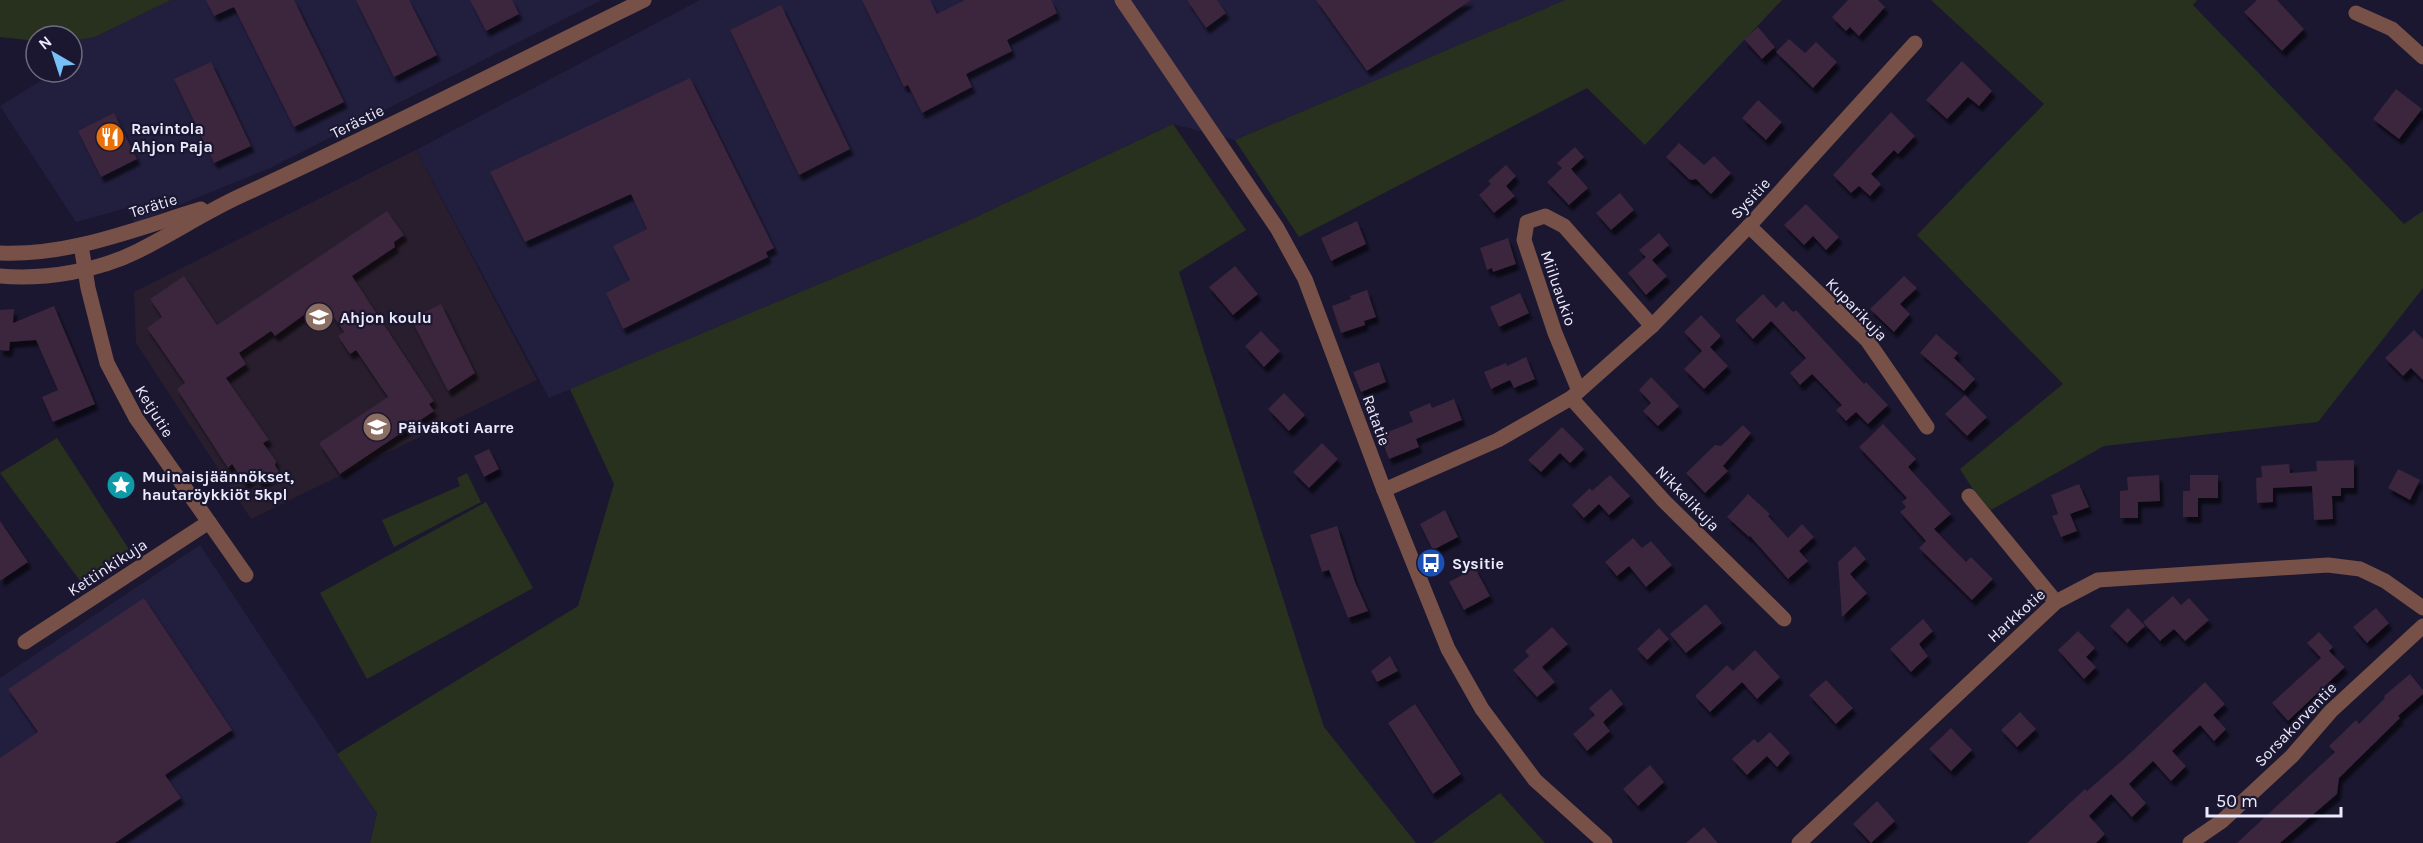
<svg xmlns="http://www.w3.org/2000/svg" width="2423" height="843" font-family="Karla,sans-serif">
<style>
.built{fill:#221e3e}
.education{fill:#281e2d}
.green{fill:#28311e}
.building{fill:#3a253c;filter:url(#shadow)}
.lines{fill:none;stroke-linecap:round;stroke-linejoin:round}
.minor{stroke:#775148;stroke-width:15}
.labels{text-anchor:middle;stroke-width:4.5;stroke-linejoin:round;paint-order:stroke}
.street-label{font-size:16px;fill:#ecebfd;stroke:#1b1731}
.poi-label{font-size:16px;font-weight:bold;fill:#ecebfd;stroke:#1b1731;text-anchor:start}
</style>
<defs>
<filter id="shadow"><feDropShadow dx="3.5" dy="6" stdDeviation="1.5" flood-color="#0009"/></filter>
</defs>
<rect width="100%" height="100%" fill="#1b1731"/>
<g class="built">
<polygon points="171,0 602,0 270,168 135,223 127,208 76,222 0,106 55,72 72,72 72,41 95,37"/>
<polygon points="700,0 1565,0 1235,140 1173,124 955,227 549,398 416,150"/>
<polygon points="200,545 377,813 370,843 0,843 0,678"/>
</g>
<polygon class="education" points="416,150 537,380 251,519 136,343 134,292"/>
<g class="green">
<polygon points="0,0 171,0 95,37 72,41 72,36 36,36 36,41 0,37"/>
<polygon points="1565,0 1782,0 1645,145 1587,88 1299,237 1235,140"/>
<polygon points="1931,0 2197,0 2193,5 2404,224 2423,211 2423,288 2318,422 2104,446 1991,510 1974,491 1960,469 2063,384 1917,235 2044,104"/>
<polygon points="1173,124 1246,230 1179,272 1324,727 1416,843 370,843 377,813 337,754 578,606 614,484 570,389 955,227"/>
<polygon points="57,438 134,557 84,586 0,473"/>
<polygon points="467,473 481,502 394,547 382,520 460,486 457,478"/>
<polygon points="486,502 533,588 367,679 320,593"/>
<polygon points="1500,793 1545,843 1432,843"/>
</g>
<g class="building">
<polygon points="206,0 294,0 344,102 294,127 234,7 214,16"/>
<polygon points="356,0 409,0 437,55 394,77"/>
<polygon points="470,0 512,0 519,14 486,31"/>
<polygon points="862,0 930,0 937,14 965,0 1051,0 1057,13 1007,40 1012,51 966,74 972,87 922,113 908,85 904,87"/>
<polygon points="1187,0 1217,0 1226,13 1206,28"/>
<polygon points="1316,0 1471,0 1367,71"/>
<polygon points="1848,0 1878,0 1885,7 1859,36 1850,27 1846,31 1832,17"/>
<polygon points="2257,0 2277,0 2304,29 2282,51 2244,12"/>
<polygon points="781,5 850,149 799,175 730,30"/>
<polygon points="1758,27 1775,47 1762,59 1744,39"/>
<polygon points="1789,39 1805,53 1816,42 1837,62 1813,88 1776,52"/>
<polygon points="1962,61 1992,91 1979,106 1968,97 1947,119 1926,100"/>
<polygon points="211,62 251,146 214,163 174,79"/>
<polygon points="690,78 774,248 766,252 768,257 623,329 606,293 630,280 613,246 647,229 631,194 525,242 490,172"/>
<polygon points="2396,89 2422,109 2399,139 2373,119"/>
<polygon points="1758,100 1782,122 1766,140 1742,118"/>
<polygon points="1891,112 1915,136 1898,154 1894,150 1871,174 1881,184 1870,196 1859,186 1851,193 1833,175"/>
<polygon points="114,113 137,159 101,177 78,131"/>
<polygon points="1679,143 1704,165 1714,156 1731,173 1711,194 1696,179 1690,180 1666,157"/>
<polygon points="1575,147 1584,157 1571,169 1588,188 1569,205 1547,182 1562,168 1557,163"/>
<polygon points="1506,165 1516,176 1506,186 1515,196 1494,213 1479,195 1491,184 1488,181"/>
<polygon points="1620,193 1634,210 1611,230 1596,213"/>
<polygon points="1806,204 1839,237 1826,250 1813,236 1804,245 1784,225"/>
<polygon points="387,211 404,235 394,242 395,247 352,276 434,401 429,404 434,411 340,474 319,443 388,397 356,350 350,354 338,336 344,332 329,310 314,320 308,312 275,336 271,331 239,353 246,364 226,378 269,440 263,443 276,461 275,465 279,472 261,484 255,476 245,484 232,464 228,468 177,389 185,383 147,328 162,317 150,299 184,276 217,325"/>
<polygon points="1357,221 1366,244 1331,261 1321,238"/>
<polygon points="1659,233 1669,245 1652,260 1667,276 1646,295 1628,273 1646,257 1639,250"/>
<polygon points="1508,238 1516,264 1493,272 1492,268 1487,270 1480,248"/>
<polygon points="1235,266 1258,294 1233,315 1209,287"/>
<polygon points="1904,276 1917,288 1900,304 1910,314 1894,332 1870,309"/>
<polygon points="1367,290 1376,317 1364,321 1365,325 1341,333 1332,306 1351,299 1350,296"/>
<polygon points="1520,293 1529,313 1499,327 1490,307"/>
<polygon points="1763,294 1776,308 1783,301 1793,312 1796,310 1864,384 1866,382 1888,405 1868,424 1856,412 1846,421 1836,410 1842,405 1812,374 1800,385 1790,373 1806,358 1771,321 1753,339 1735,320"/>
<polygon points="441,304 475,373 448,391 411,319"/>
<polygon points="54,306 95,404 53,422 42,397 58,390 36,340 10,342 9,351 0,350 0,310 14,309 13,323"/>
<polygon points="1701,315 1721,336 1710,347 1728,366 1704,389 1684,369 1702,351 1684,332"/>
<polygon points="2414,330 2423,339 2423,380 2411,368 2403,376 2385,358"/>
<polygon points="1261,331 1280,351 1264,367 1245,346"/>
<polygon points="1936,334 1958,353 1954,358 1975,379 1964,391 1920,353"/>
<polygon points="1526,357 1535,379 1514,388 1510,380 1491,389 1484,372 1506,363 1507,366"/>
<polygon points="1379,362 1386,382 1361,392 1353,372"/>
<polygon points="1651,377 1679,406 1658,426 1643,411 1651,403 1639,390"/>
<polygon points="1284,393 1305,415 1289,431 1268,409"/>
<polygon points="1965,395 1987,417 1967,436 1945,414"/>
<polygon points="1454,399 1462,420 1416,439 1419,447 1389,459 1380,435 1413,422 1409,412 1430,403 1432,408"/>
<polygon points="1883,424 1916,459 1908,467 1951,514 1934,529 1966,562 1971,557 1993,579 1972,600 1919,548 1926,541 1900,512 1906,507 1902,502 1907,498 1859,447"/>
<polygon points="1743,425 1751,433 1723,466 1728,471 1705,493 1686,473 1715,445 1721,446"/>
<polygon points="1562,427 1584,449 1570,463 1560,453 1541,472 1528,460"/>
<polygon points="1322,443 1338,459 1309,488 1293,472"/>
<polygon points="489,449 499,469 484,477 474,456"/>
<polygon points="2354,460 2354,488 2341,488 2341,496 2332,496 2333,519 2314,520 2312,486 2273,488 2273,502 2257,503 2256,478 2262,477 2261,466 2289,464 2290,473 2317,471 2316,461"/>
<polygon points="2398,469 2420,480 2410,500 2388,488"/>
<polygon points="1610,475 1630,496 1609,515 1599,504 1584,518 1572,505 1590,488 1592,491"/>
<polygon points="2159,475 2160,501 2138,502 2138,518 2120,518 2120,491 2128,490 2127,477"/>
<polygon points="2190,475 2218,475 2218,498 2198,498 2198,517 2183,517 2183,491 2190,491"/>
<polygon points="2079,484 2089,507 2070,514 2077,531 2061,537 2052,516 2058,514 2051,495"/>
<polygon points="1748,494 1770,514 1768,516 1788,538 1802,524 1814,537 1799,551 1808,561 1788,579 1750,536 1749,537 1727,517"/>
<polygon points="1445,510 1458,537 1433,550 1420,524"/>
<polygon points="0,521 28,562 0,581"/>
<polygon points="1337,526 1355,582 1368,611 1348,618 1329,570 1322,572 1310,535"/>
<polygon points="1633,538 1642,548 1651,541 1672,565 1646,587 1629,566 1617,576 1605,562"/>
<polygon points="1855,546 1866,559 1850,574 1867,593 1842,617 1838,562"/>
<polygon points="1475,568 1490,596 1464,610 1449,582"/>
<polygon points="2173,596 2181,605 2189,598 2209,620 2185,641 2174,629 2160,641 2143,622"/>
<polygon points="144,598 232,730 165,775 181,798 115,843 0,843 0,758 38,732 8,689"/>
<polygon points="1706,604 1722,623 1686,653 1670,634"/>
<polygon points="2128,608 2145,626 2127,643 2110,626"/>
<polygon points="2376,608 2389,623 2367,643 2353,627"/>
<polygon points="1923,619 1933,631 1919,644 1928,656 1911,672 1890,649"/>
<polygon points="1552,627 1568,644 1542,667 1555,682 1537,697 1513,670 1529,656 1525,651"/>
<polygon points="1659,628 1669,639 1647,660 1637,649"/>
<polygon points="2078,631 2095,648 2086,657 2096,667 2084,679 2058,650"/>
<polygon points="2319,632 2333,647 2329,651 2345,667 2288,721 2272,703 2321,658 2307,643"/>
<polygon points="1755,650 1780,677 1757,699 1742,682 1710,712 1695,696 1727,665 1733,671"/>
<polygon points="1390,656 1398,671 1377,682 1371,671"/>
<polygon points="2410,674 2423,690 2423,694 2398,716 2400,718 2339,778 2337,794 2280,843 2237,843 2335,752 2329,746 2356,720 2359,724 2385,698 2384,696"/>
<polygon points="1826,680 1853,708 1836,724 1809,695"/>
<polygon points="2205,682 2225,704 2213,715 2226,729 2214,741 2200,725 2172,751 2186,766 2171,781 2153,761 2129,784 2146,803 2132,817 2111,794 2089,816 2105,834 2096,843 2027,843 2085,789 2087,791 2125,758"/>
<polygon points="1611,689 1623,704 1603,722 1610,731 1587,751 1573,734 1595,715 1589,708"/>
<polygon points="1415,704 1461,774 1433,794 1388,723"/>
<polygon points="2020,712 2036,729 2017,747 2001,730"/>
<polygon points="1951,728 1972,750 1951,771 1929,749"/>
<polygon points="1770,732 1790,753 1777,767 1767,756 1747,775 1732,759 1754,739 1758,743"/>
<polygon points="1650,765 1664,782 1638,806 1623,789"/>
<polygon points="1877,801 1895,821 1871,843 1853,824"/>
<polygon points="1704,827 1718,843 1686,843"/>
</g>
<g class="lines">
<g class="minor">
<polyline points="1122,0 1277,228 1305,279 1384,490 1448,649 1482,709 1535,780 1605,843"/>
<polyline points="2356,13 2392,29 2423,57"/>
<polyline points="1749,226 1867,340 1927,427"/>
<polyline points="81,245 88,288 107,363 136,418 246,575"/>
<path d="M0,253C70,256 135,229 201,209"/>
<path d="M0,276C45,280 98,271 138,251C172,234 204,213 238,197C375,135 509,66 644,0"/>
<polyline points="1579,391 1555,333 1524,240 1527,222 1545,216 1564,226 1652,326"/>
<polyline points="1571,398 1664,501 1784,619"/>
<polyline points="1384,490 1498,440 1571,398 1652,326 1749,226 1915,43"/>
<polyline points="1969,496 2056,602"/>
<polyline points="25,642 209,522"/>
<polyline points="1799,843 2056,602 2098,580 2328,565 2360,569 2385,581 2423,608"/>
<polyline points="2190,843 2222,821 2292,756 2331,711 2423,626"/>
</g>
</g>
<defs>
<g id="restaurant-disc" transform="scale(1.5)"><circle r="9.5" fill="#e8710a" stroke="#1b1731"/><path d="M-5-6h1v4h1v-4h1v4h1v-4h1v5L-1.5 .5V6h-2V.5L-5-1ZM5-6V6H3V1.5H1.5Q1.5-4 5-6Z" fill="#fff"/></g>
<g id="school-disc" transform="scale(1.5)"><circle r="9.5" fill="#8d6e63" stroke="#1b1731"/><path d="M0-5L7-2L0 1L-7-2ZM-4 1L0 2.5L4 1V4Q0 6-4 4Z" fill="#fff"/></g>
<g id="sight-disc" transform="scale(1.5)"><circle r="9.5" fill="#0f9aa8" stroke="#1b1731"/><path d="M0-6L1.8-2.2L6-1.7L2.9 1.2L3.7 5.4L0 3.3L-3.7 5.4L-2.9 1.2L-6-1.7L-1.8-2.2Z" fill="#fff"/></g>
<g id="bus-disc" transform="scale(1.5)"><circle r="9.5" fill="#1a4fb4" stroke="#1b1731"/><path d="M-5-6H5V4H4V6H2V4H-2V6H-4V4H-5ZM-3.5-4V0h7V-4ZM-3.5 1.2v1.5H-2V1.2ZM2 1.2v1.5H3.5V1.2Z" fill="#fff"/></g>
</defs>
<g fill-rule="evenodd">
<use href="#restaurant-disc" x="110" y="137"/>
<use href="#school-disc" x="319" y="317"/>
<use href="#school-disc" x="377" y="427"/>
<use href="#sight-disc" x="121" y="485"/>
<use href="#bus-disc" x="1431" y="563"/>
</g>
<g class="labels">
<g class="street-label">
<text transform="translate(357 121) rotate(-26)" y="6">Terästie</text>
<text transform="translate(1750 198) rotate(-47)" y="6">Sysitie</text>
<text transform="translate(153 205) rotate(-17)" y="6">Terätie</text>
<text transform="translate(1559 288) rotate(71)" y="6">Miiluaukio</text>
<text transform="translate(1857 309) rotate(46)" y="6">Kuparikuja</text>
<text transform="translate(155 411) rotate(58)" y="6">Ketjutie</text>
<text transform="translate(1377 420) rotate(70)" y="6">Ratatie</text>
<text transform="translate(1688 498) rotate(46)" y="6">Nikkelikuja</text>
<text transform="translate(107 567) rotate(-33)" y="6">Kettinkikuja</text>
<text transform="translate(2016 615) rotate(-42)" y="6">Harkkotie</text>
<text transform="translate(2295 724) rotate(-46)" y="6">Sorsakorventie</text>
</g>
<g class="poi-label">
<text x="131" y="134">Ravintola<tspan x="131" dy="18">Ahjon Paja</tspan></text>
<text x="340" y="323">Ahjon koulu</text>
<text x="398" y="433">Päiväkoti Aarre</text>
<text x="142" y="482">Muinaisjäännökset,<tspan x="142" dy="18">hautaröykkiöt 5kpl</tspan></text>
<text x="1452" y="569">Sysitie</text>
</g>
</g>
<g transform="translate(54 54) rotate(321)"><circle r="28" fill="#1b1731" stroke="#6f6c83" stroke-width="1.5"/>
<path d="M0-4.5L10 22L0 15L-10 22Z" fill="#76c0f7"/>
<text y="-9" font-size="16" font-weight="bold" text-anchor="middle" fill="#ecebfd">N</text>
</g>
<path d="M2207 807v9h134v-9" fill="none" stroke="#ecebfd" stroke-width="3"/>
<text x="2216" y="807" font-size="18" fill="#ecebfd" stroke="#1b1731" stroke-width="4.5" paint-order="stroke">50 m</text>
</svg>
